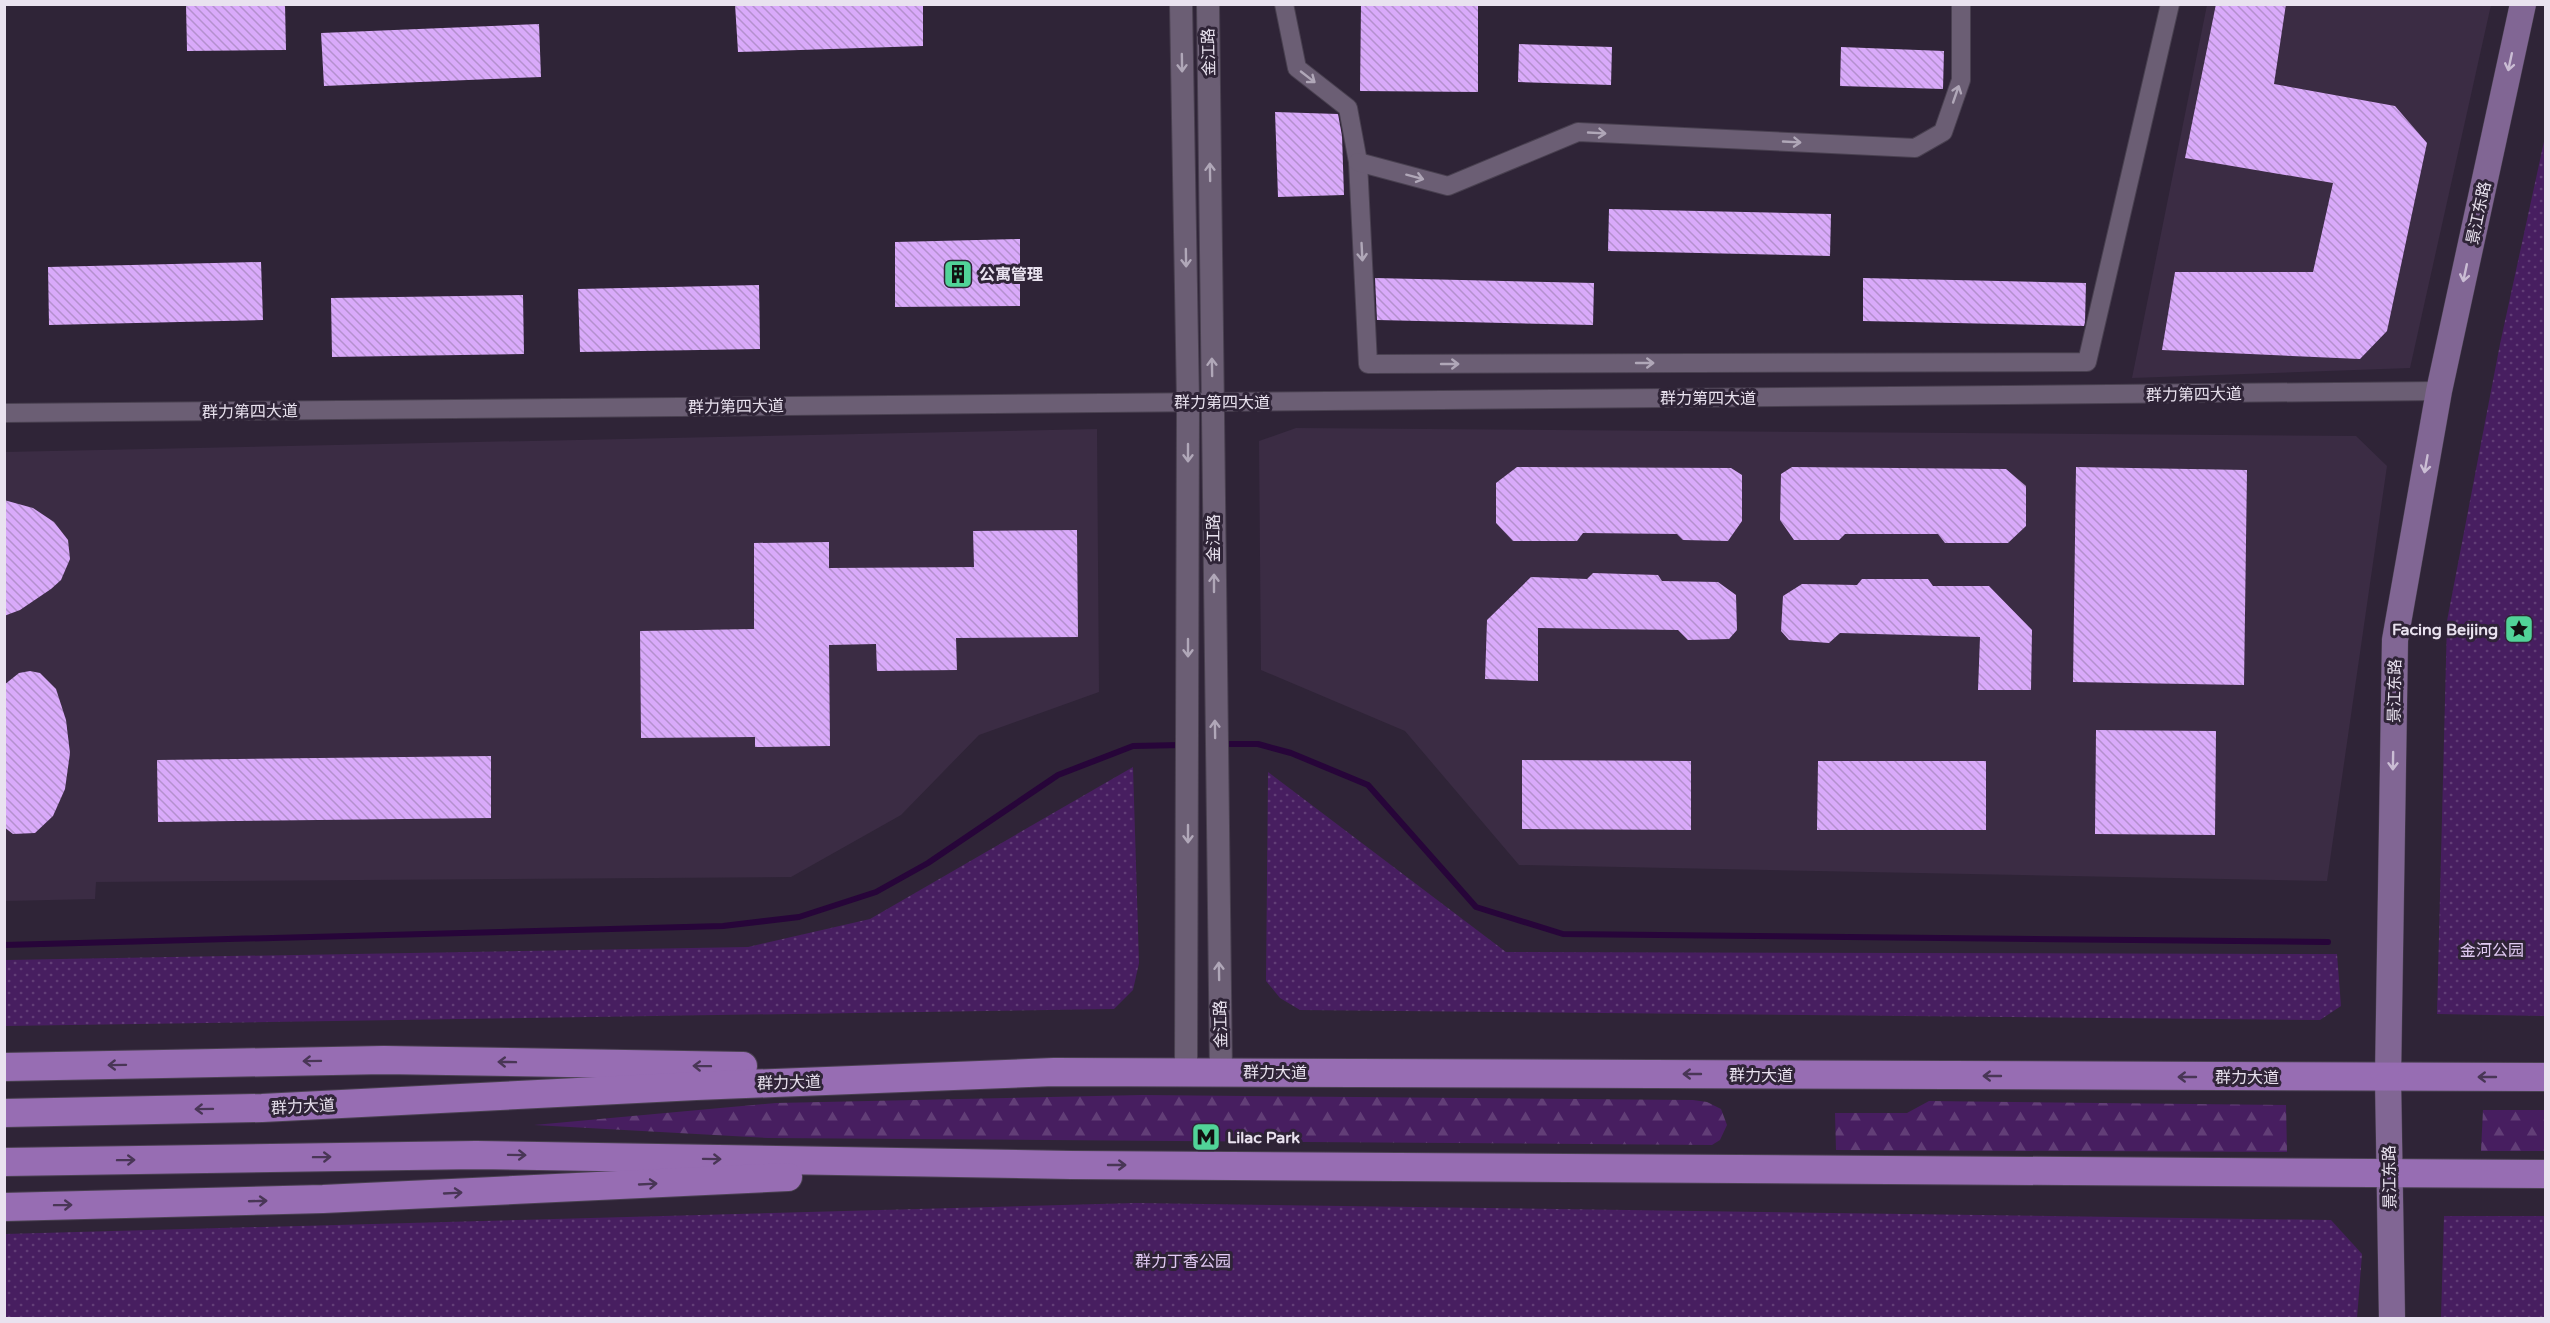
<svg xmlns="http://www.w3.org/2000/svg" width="2550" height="1323" font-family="'Varela Round','Noto Sans SC',sans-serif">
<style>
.built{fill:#3b2c44}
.grass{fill:url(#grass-dots)}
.forest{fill:url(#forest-firs)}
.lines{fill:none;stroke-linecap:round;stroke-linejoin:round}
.stream{stroke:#270539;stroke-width:6}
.building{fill:url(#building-back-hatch)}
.minor-casing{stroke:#494050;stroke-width:20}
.tertiary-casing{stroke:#494050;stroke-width:24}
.secondary-casing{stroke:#494050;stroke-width:27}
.primary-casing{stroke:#494050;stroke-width:30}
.minor{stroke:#6b5e74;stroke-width:18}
.tertiary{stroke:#6b5e74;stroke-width:22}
.secondary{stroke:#816694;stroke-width:26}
.primary{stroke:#976db3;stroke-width:28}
.oneway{stroke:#cabdd4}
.oneway2{stroke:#b0a7b8}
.oneway3{stroke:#493656}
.labels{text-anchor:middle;stroke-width:6;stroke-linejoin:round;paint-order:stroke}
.street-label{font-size:16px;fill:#e9e2ef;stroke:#2f2437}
.poi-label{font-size:16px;font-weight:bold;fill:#e9e2ef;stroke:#2f2437;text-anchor:start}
.park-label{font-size:16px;fill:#e1caf3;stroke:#2f2437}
</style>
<defs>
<pattern id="grass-dots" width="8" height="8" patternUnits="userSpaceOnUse" patternTransform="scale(1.5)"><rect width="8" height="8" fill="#471e60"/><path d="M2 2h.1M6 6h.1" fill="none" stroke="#623e77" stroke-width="1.8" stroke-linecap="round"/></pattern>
<pattern id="forest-firs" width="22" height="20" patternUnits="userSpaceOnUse" patternTransform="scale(1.5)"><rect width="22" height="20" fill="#471e60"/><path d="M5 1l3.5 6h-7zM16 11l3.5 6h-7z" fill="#623e77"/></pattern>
<pattern id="building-back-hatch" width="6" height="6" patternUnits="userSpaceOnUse" patternTransform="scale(1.5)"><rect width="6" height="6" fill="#d9aafa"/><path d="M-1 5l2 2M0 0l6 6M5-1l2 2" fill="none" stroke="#b490ce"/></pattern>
</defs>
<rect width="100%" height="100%" fill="#2f2437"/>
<g class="built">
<polygon points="2207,5 2491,5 2410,368 2132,378"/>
<polygon points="1296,428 2356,436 2387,466 2327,881 1519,865 1405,731 1261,670 1259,441"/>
<polygon points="1097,429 1099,692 979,735 901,815 791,877 96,882 95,899 5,901 4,452"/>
</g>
<g class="grass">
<polygon points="2545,137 2545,1016 2437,1014 2447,621 2500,344"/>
<polygon points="1133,767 1139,963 1133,990 1114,1009 5,1026 5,960 748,947 870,919"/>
<polygon points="1268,772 1506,952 2337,954 2341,1006 2320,1020 1300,1010 1280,998 1266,981"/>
<polygon points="1136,1203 2331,1220 2362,1254 2357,1318 5,1318 5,1234"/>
<polygon points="2444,1216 2545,1216 2545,1318 2441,1318"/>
</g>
<g class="forest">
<polygon points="1142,1095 1693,1100 1707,1102 1721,1109 1727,1125 1720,1140 1712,1145 768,1138 534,1125 776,1103"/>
<polygon points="1929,1101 2286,1105 2287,1152 1836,1150 1835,1113 1907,1113"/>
<polygon points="2483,1110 2545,1110 2545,1151 2481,1151"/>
</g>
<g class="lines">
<g class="stream">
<polyline points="1223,744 1258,744 1291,753 1368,785 1476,907 1563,934 2328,942"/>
<polyline points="4,945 723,926 799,917 876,892 928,863 1058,775 1133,746 1182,745"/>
</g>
</g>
<g class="building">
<polygon points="186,4 285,4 286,50 187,51"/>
<polygon points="735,4 923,4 923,46 738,52"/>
<polygon points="1361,4 1478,4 1478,92 1360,91"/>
<polygon points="2216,4 2286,4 2274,84 2395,106 2427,143 2387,331 2360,359 2162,350 2175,272 2313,272 2333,183 2185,158"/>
<polygon points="539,24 541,77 324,86 321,33"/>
<polygon points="1519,44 1612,47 1611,85 1518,82"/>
<polygon points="1841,47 1944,51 1943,89 1840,86"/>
<polygon points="1275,112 1338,114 1342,136 1344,195 1278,197"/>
<polygon points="1609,209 1831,214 1830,256 1608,251"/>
<polygon points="1020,239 1020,306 895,307 895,242"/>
<polygon points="261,262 263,320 49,325 48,267"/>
<polygon points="1375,278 1594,283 1593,325 1377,320"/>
<polygon points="1863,278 2086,283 2085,322 2084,326 1863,321"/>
<polygon points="759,285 760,349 580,352 578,289"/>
<polygon points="523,295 524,354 332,357 331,298"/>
<polygon points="1517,467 1731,468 1742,475 1742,521 1728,541 1683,540 1677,534 1583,533 1577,541 1513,541 1496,523 1496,483"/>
<polygon points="1792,467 2006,469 2026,486 2026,526 2008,543 1945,543 1938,534 1845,534 1839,540 1794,540 1780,520 1781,474"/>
<polygon points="2076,467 2247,470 2244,685 2073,682"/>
<polygon points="4,500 33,508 54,522 68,540 70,559 61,580 51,589 20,610 4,616"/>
<polygon points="1077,530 1078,637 956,638 957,670 877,671 876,644 829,645 830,746 755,747 755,737 641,738 640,631 754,629 754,543 829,542 829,568 974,567 973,531"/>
<polygon points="1593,573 1658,575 1662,581 1718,582 1736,595 1737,630 1729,639 1688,640 1678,630 1538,628 1538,681 1485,679 1487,620 1531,577 1587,579"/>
<polygon points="1862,579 1928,579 1933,586 1989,586 2032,630 2031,690 1978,690 1980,637 1840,633 1829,643 1789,640 1781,631 1783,596 1802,584 1857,585"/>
<polygon points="30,671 40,673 56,689 66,720 70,753 65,789 53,816 35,833 13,834 4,827 4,685 19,673"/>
<polygon points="2096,730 2216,731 2215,835 2095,834"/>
<polygon points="491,756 491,818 158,822 157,760"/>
<polygon points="1522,760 1691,761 1691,830 1522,829"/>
<polygon points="1818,761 1986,761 1986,830 1817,830"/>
</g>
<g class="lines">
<g class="minor-casing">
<g id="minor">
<polyline points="1284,4 1297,68 1348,108 1358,162 1368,364 2087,362 2170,4"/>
<polyline points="1358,162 1448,186 1578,132 1915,148 1943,132 1961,80 1961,4"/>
<polyline points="4,413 2439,391"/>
</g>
</g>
<g class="tertiary-casing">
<g id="tertiary">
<polyline points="1181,4 1188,402 1186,1071"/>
<polyline points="1208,4 1221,1072"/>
</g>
</g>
<g class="secondary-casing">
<polyline id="secondary" points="2392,1318 2388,1078 2395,640 2439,391 2523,4"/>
</g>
<g class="primary-casing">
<g id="primary">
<polyline points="4,1067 384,1060 743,1066"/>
<polyline points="4,1113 262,1108 696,1086 1054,1072 2546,1077"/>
<polyline points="4,1162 476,1155 1071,1165 2546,1174"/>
<polyline points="4,1207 323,1199 788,1177"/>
</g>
</g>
<use href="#minor" class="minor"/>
<use href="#tertiary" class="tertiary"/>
<use href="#secondary" class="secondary"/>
<use href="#primary" class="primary"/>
</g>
<defs><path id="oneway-shaft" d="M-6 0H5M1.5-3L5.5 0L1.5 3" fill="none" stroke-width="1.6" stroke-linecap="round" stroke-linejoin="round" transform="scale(1.5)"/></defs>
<g class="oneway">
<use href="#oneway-shaft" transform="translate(2510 62) rotate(102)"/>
<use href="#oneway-shaft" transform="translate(2465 273) rotate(102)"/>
<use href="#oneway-shaft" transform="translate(2426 464) rotate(100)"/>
<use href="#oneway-shaft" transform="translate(2393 761) rotate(91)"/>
</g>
<g class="oneway2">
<use href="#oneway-shaft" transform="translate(1182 63) rotate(89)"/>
<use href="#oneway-shaft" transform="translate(1308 77) rotate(38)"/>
<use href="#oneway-shaft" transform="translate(1956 94) rotate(-71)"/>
<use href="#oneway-shaft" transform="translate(1597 133) rotate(3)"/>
<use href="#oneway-shaft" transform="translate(1792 142) rotate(3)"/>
<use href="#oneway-shaft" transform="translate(1210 172) rotate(-91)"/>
<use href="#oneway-shaft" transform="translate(1415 177) rotate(15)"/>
<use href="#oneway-shaft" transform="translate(1362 252) rotate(87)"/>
<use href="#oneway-shaft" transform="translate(1186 258) rotate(89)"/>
<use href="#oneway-shaft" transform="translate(1645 363)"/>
<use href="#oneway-shaft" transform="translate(1450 364)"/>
<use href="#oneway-shaft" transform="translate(1212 367) rotate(-91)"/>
<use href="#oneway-shaft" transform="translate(1188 453) rotate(90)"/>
<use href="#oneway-shaft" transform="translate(1214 583) rotate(-90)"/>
<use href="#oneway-shaft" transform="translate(1188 648) rotate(90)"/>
<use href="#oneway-shaft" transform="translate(1215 729) rotate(-91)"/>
<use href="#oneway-shaft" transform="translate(1188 834) rotate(90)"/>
<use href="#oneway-shaft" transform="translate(1219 971) rotate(-91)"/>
</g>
<g class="oneway3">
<use href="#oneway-shaft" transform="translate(312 1061) rotate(179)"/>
<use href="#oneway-shaft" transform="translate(507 1062) rotate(-179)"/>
<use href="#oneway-shaft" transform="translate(117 1065) rotate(179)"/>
<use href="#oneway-shaft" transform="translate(702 1066) rotate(-179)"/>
<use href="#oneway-shaft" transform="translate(1692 1074) rotate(-180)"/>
<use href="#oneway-shaft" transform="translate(1992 1076) rotate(-180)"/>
<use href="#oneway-shaft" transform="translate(2187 1077) rotate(-180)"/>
<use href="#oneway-shaft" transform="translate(2487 1077) rotate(180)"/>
<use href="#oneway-shaft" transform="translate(204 1109) rotate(179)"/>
<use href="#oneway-shaft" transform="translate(517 1155) rotate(1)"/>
<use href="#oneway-shaft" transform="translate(322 1157) rotate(-1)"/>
<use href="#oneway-shaft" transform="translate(712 1159) rotate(1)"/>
<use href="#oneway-shaft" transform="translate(126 1160) rotate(-1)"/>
<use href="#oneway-shaft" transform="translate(1117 1165)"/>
<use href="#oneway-shaft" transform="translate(648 1184) rotate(-3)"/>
<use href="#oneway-shaft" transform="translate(453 1193) rotate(-3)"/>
<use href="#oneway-shaft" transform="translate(258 1201) rotate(-2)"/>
<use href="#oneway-shaft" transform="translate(63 1205) rotate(-1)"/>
</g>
<defs>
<g id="building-square" transform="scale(1.5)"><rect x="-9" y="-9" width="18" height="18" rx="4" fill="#51d398" stroke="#2f2437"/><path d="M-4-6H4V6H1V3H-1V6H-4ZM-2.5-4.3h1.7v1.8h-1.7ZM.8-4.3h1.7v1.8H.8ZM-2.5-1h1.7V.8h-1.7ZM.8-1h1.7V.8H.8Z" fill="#111"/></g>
<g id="sight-square" transform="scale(1.5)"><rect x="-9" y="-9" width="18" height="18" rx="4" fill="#51d398" stroke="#2f2437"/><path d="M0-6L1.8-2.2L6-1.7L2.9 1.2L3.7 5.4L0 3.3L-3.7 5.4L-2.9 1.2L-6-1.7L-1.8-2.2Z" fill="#111"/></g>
<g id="metro-square" transform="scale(1.5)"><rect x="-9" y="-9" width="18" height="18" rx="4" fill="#51d398" stroke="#2f2437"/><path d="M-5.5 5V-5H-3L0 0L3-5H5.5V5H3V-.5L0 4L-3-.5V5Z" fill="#111"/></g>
</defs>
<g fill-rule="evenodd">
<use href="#building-square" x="958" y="274"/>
<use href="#sight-square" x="2519" y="629"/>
<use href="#metro-square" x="1206" y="1137"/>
</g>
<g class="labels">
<g class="street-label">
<text transform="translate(1208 52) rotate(-91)" y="6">金江路</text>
<text transform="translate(2478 213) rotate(-78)" y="6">景江东路</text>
<text transform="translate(2194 394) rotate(-1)" y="6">群力第四大道</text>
<text x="1708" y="404">群力第四大道</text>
<text x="1222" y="408">群力第四大道</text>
<text transform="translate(736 406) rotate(-1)" y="6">群力第四大道</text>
<text transform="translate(250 411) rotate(-1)" y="6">群力第四大道</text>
<text transform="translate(1213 538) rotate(-90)" y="6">金江路</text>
<text transform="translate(2394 691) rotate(-89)" y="6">景江东路</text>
<text transform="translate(1220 1024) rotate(-91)" y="6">金江路</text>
<text x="1275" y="1078">群力大道</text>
<text x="1761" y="1081">群力大道</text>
<text x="2247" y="1083">群力大道</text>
<text transform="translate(789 1082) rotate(-2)" y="6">群力大道</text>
<text transform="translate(303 1106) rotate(-3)" y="6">群力大道</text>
<text transform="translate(2389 1177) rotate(-91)" y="6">景江东路</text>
</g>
<g class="poi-label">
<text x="979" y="280">公寓管理</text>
<text x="2498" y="635" text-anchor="end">Facing Beijing</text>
<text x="1227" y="1143">Lilac Park</text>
</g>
<g class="park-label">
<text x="2492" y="956">金河公园</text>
<text x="1183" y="1267">群力丁香公园</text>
</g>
</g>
<rect width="2550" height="1323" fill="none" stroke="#e9e2ef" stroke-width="12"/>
</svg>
